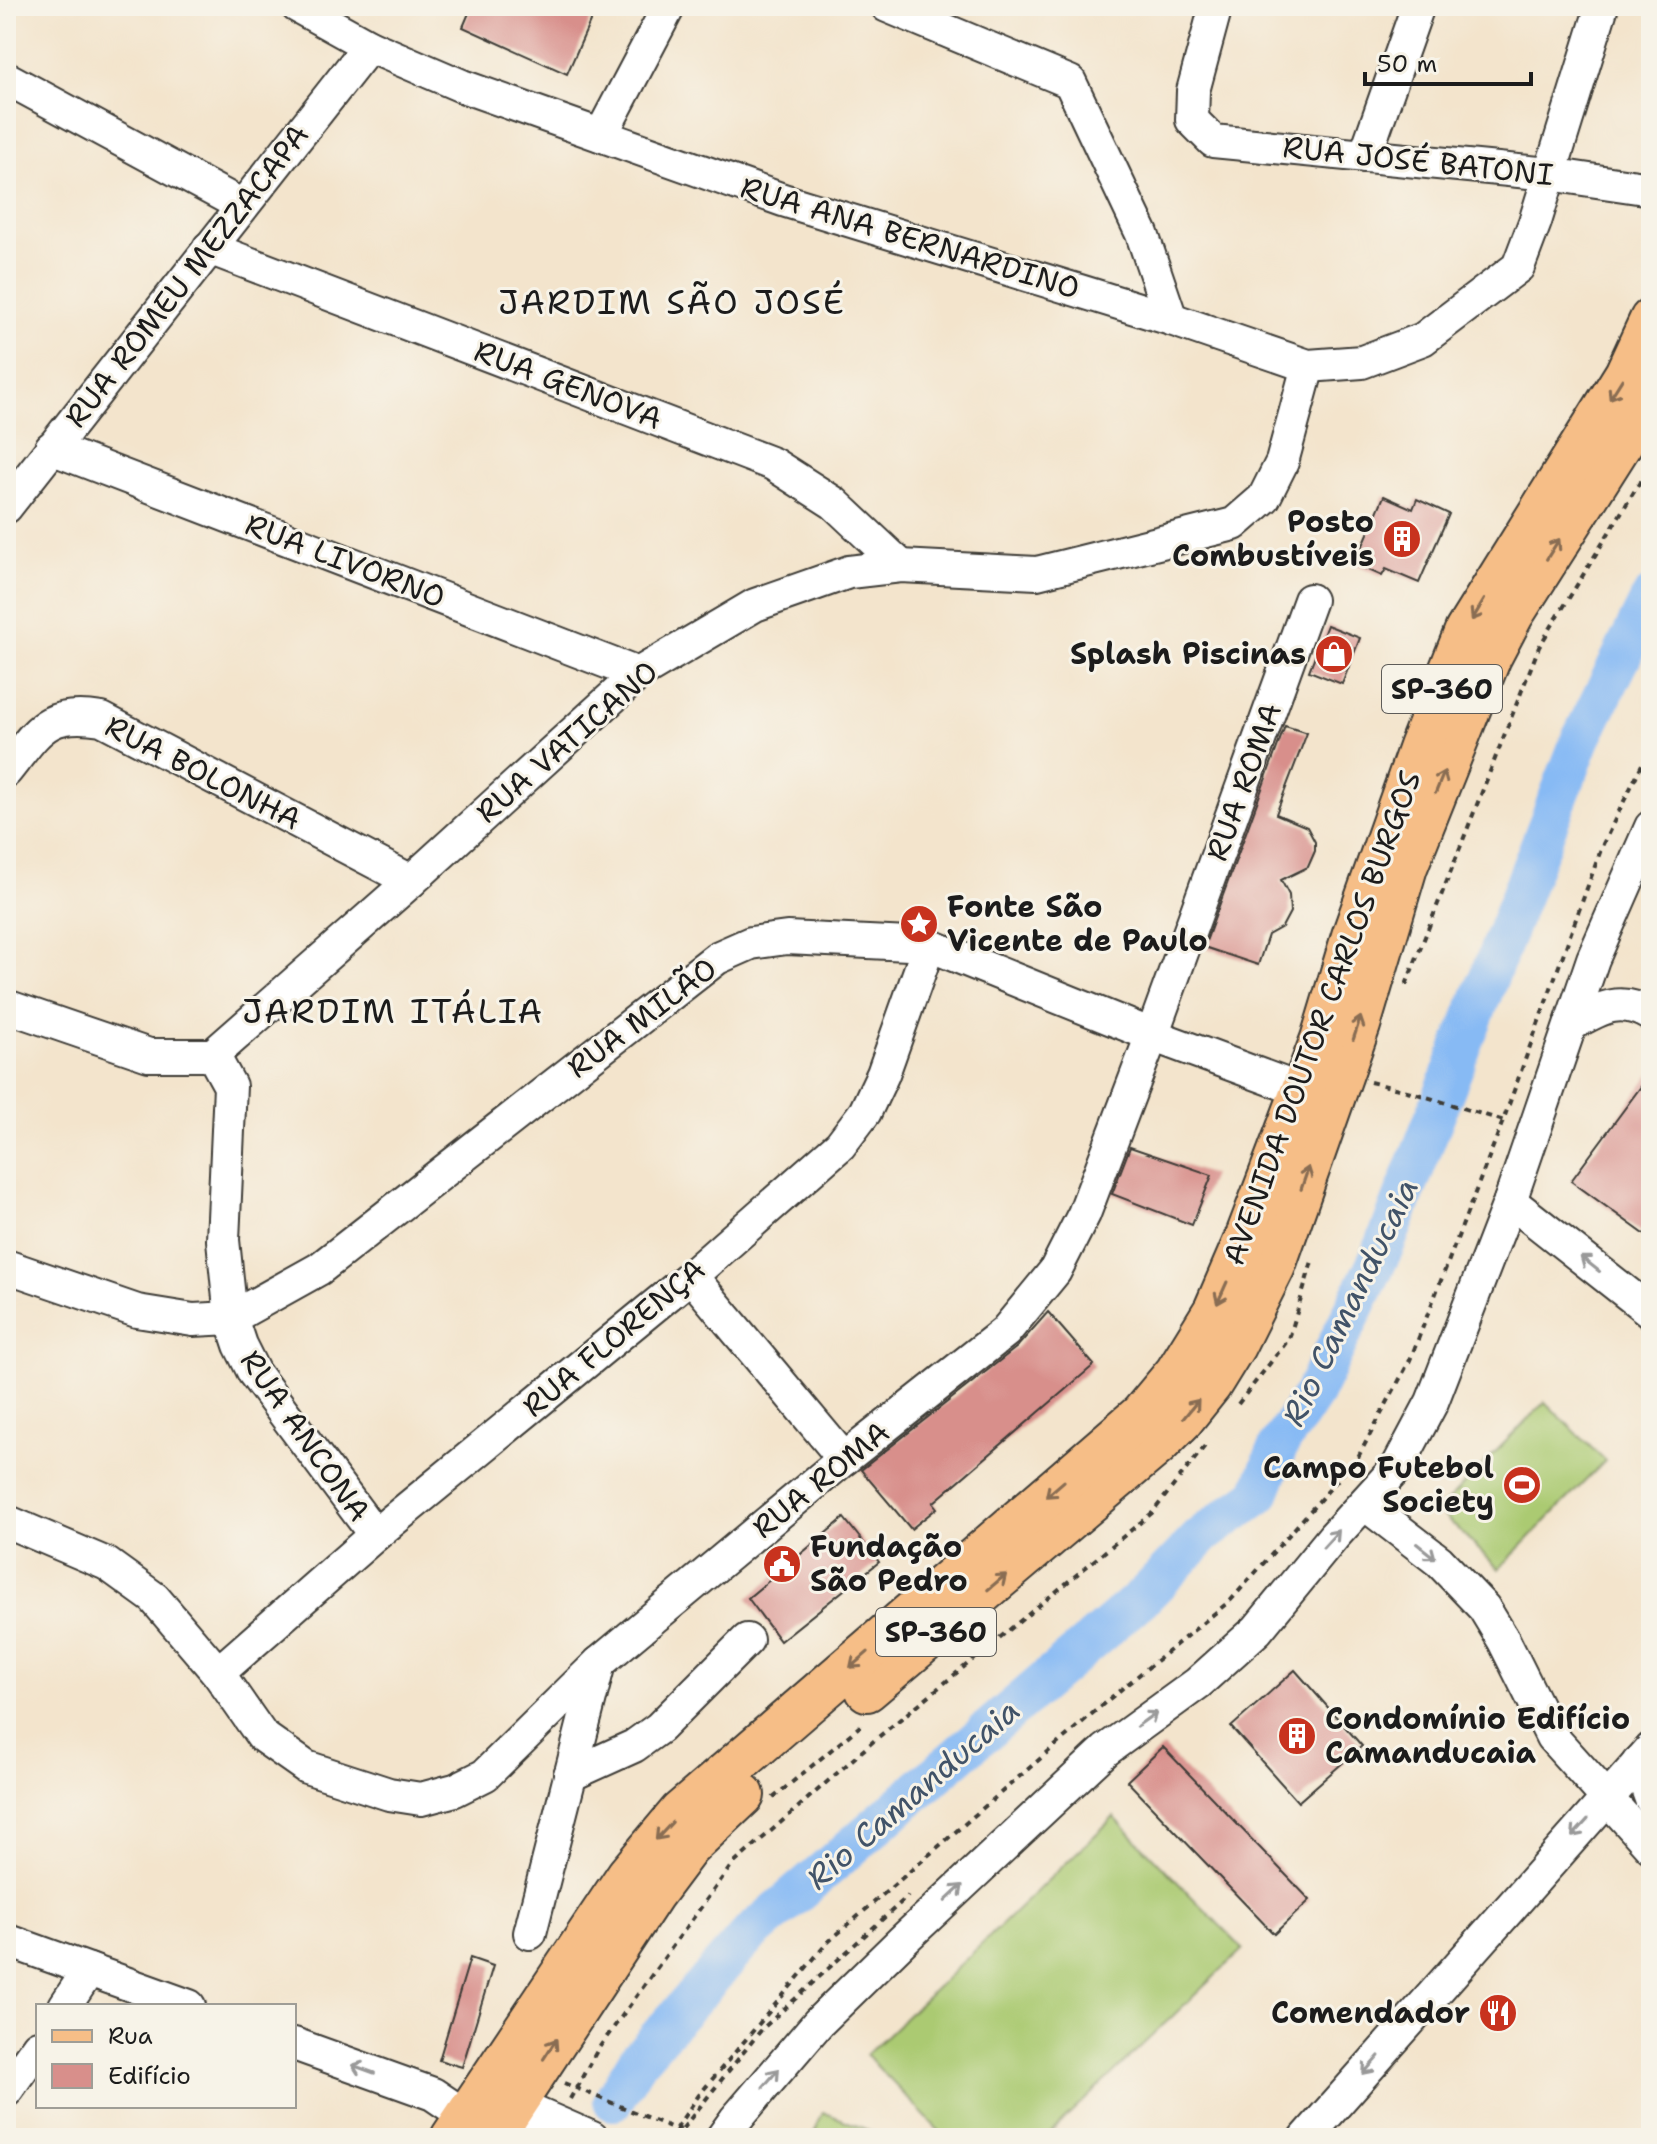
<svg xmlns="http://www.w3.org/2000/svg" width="1657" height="2144" font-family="'Shantell Sans',sans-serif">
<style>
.grass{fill:#abca72;stroke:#647347;stroke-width:2}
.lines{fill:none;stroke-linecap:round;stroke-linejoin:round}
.river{stroke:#87baf4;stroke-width:40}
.building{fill:#d88f8b}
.minor-casing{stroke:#3c3a36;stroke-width:36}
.major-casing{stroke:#3c3a36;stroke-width:46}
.path{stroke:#3c3a36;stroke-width:4;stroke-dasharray:6 6;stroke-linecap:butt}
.minor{stroke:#fff;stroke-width:32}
.major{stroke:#f6be87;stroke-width:42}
.oneway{stroke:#896d52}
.oneway2{stroke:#999}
.labels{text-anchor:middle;stroke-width:6;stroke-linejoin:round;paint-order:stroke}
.shield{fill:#f7f3e8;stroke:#5e5c59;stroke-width:2}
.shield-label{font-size:28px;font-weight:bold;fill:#1c1c1c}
.street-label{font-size:30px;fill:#1c1c1c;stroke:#f7f3e8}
.poi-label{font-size:30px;font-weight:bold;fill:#1c1c1c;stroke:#f7f3e8;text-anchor:end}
.water-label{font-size:32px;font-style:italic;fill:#415368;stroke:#f7f3e8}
.quarter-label{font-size:34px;letter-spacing:2px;fill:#1c1c1c;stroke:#f7f3e8}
</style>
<rect width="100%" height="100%" fill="#f7f3e8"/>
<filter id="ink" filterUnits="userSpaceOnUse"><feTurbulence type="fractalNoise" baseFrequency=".0125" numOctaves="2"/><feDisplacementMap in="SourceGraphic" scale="16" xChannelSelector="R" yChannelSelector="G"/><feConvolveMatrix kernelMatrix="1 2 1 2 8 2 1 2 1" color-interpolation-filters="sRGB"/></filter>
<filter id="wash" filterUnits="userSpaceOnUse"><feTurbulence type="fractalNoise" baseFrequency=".006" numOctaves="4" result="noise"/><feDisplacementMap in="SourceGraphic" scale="32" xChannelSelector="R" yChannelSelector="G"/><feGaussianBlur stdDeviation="1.8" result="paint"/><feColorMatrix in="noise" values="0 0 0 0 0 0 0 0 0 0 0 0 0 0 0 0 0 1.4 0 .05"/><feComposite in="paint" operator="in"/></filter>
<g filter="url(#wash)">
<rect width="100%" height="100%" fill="#f3e4cc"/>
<g class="grass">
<polygon points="1545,1402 1605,1461 1499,1569 1438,1510"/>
<polygon points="1114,1817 1243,1949 1045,2138 946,2138 866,2055"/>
<polygon points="823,2112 888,2138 812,2138"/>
</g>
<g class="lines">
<polyline class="river" points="613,2101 637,2061 749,1935 1145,1595 1204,1534 1259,1495 1279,1445 1313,1394 1385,1245 1581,739 1651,597"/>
</g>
<g id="blocks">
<g class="building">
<polygon points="472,6 597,6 567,74 463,27"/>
<polygon points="1384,496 1413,509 1417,499 1449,514 1419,583 1386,569 1382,576 1355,564"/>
<polygon points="1327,625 1360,638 1342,684 1309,671"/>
<polygon points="1285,726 1307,733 1276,814 1307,827 1315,842 1315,851 1308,867 1281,880 1289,895 1290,912 1282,927 1268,935 1258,965 1204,947"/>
<polygon points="1651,1073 1651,1239 1571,1181"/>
<polygon points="1130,1147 1212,1175 1192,1225 1112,1194"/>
<polygon points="1048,1312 1094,1365 933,1503 937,1508 911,1529 861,1470 1017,1347"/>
<polygon points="844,1518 879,1562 780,1641 748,1598"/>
<polygon points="1295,1670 1362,1746 1298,1802 1231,1727"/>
<polygon points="1163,1747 1310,1900 1274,1934 1127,1781"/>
<polygon points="470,1958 493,1966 462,2067 439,2060"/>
</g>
</g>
</g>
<g filter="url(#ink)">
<use href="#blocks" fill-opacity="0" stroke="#3c3a36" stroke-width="2"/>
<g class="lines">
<g class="minor-casing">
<g id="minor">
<polyline points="297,6 369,46 462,86 783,200 1171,319 1308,366 1362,362 1423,339 1518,267 1535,222 1602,6"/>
<polyline points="887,6 1070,82 1142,234 1171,319"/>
<polyline points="1216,6 1193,91 1192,120 1213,141 1549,174 1651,189"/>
<polyline points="6,78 241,205"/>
<polyline points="601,135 669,6"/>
<polyline points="1365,156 1418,6"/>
<polyline points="209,248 773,464 834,503 901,566"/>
<polyline points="51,448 638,674"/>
<polyline points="6,507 369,46"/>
<path d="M6,771C39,730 45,710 102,719L411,881"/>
<polyline points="6,1006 149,1055 213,1055"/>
<path d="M1572,1024C1601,1008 1620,996 1651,1015"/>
<polyline points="213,1055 411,881 638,674 755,605 849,572 901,566 1037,573 1234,524 1264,498 1282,462 1308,366"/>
<polyline points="213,1055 230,1086 223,1240 231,1318 240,1345 254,1373 375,1535"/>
<polyline points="1510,1201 1651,1312"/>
<polyline points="6,1266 137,1311 193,1320 231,1318 319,1269 717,958 751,943 787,938 929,945 1152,1035 1322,1098"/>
<polyline points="691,1276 844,1459"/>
<polyline points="1365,1504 1439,1561 1484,1608 1504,1641 1552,1737 1651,1847"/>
<polyline points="6,1521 107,1564 154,1598 218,1673 262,1736 306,1767 389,1794 421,1799 455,1790 485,1775 599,1663 844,1459 1005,1332 1055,1271 1084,1214 1152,1035 1310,600"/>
<polyline points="218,1673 375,1535 691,1276 840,1145 865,1112 883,1074 929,945"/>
<polyline points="1638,1763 1651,1799"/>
<polyline points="570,1775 634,1746 659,1728 747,1640"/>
<polyline points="530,1933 599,1663"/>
<polyline points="6,1940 189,2006"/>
<polyline points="65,2006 89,1970"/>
<polyline points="294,2044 433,2094 467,2117 520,2138"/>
<polyline points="6,2091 38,2046"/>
<polyline points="496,2096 592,2138"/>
<polyline points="722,2138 735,2120 818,2023 902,1941 1106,1750 1198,1683 1257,1630 1334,1536 1398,1466 1432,1402 1510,1201 1593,959 1651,827"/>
<polyline points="1306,2138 1651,1749"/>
</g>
</g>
<g class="major-casing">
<g id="major">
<polyline points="867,1690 1158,1444 1182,1420 1210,1385 1234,1346 1274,1266 1359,1025 1406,867 1490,657 1512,615 1651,396"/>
<polyline points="452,2138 628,1875 680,1813 1141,1415 1176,1373 1215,1310 1247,1236 1322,1039 1353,936 1420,747 1466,631 1626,374 1651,320"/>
<polyline points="492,2138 652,1895 688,1847 743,1795"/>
</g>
</g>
<g class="path">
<polyline points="1406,985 1539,647 1651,464"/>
<polyline points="1370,1082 1411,1092 1504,1121"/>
<polyline points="1238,1404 1289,1339 1313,1258"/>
<polyline points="773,1798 865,1722"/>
<polyline points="564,2083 675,2129 681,2128"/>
<polyline points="570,2099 598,2049 731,1866 876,1739 1152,1513 1208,1442"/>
<polyline points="669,2138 699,2095 827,1943 1108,1700 1231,1600 1358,1457 1410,1360 1503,1121 1603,844 1651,746"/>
<polyline points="675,2138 762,2029 908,1896"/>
</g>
<use href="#minor" class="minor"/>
<use href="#major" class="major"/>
</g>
<defs><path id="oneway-shaft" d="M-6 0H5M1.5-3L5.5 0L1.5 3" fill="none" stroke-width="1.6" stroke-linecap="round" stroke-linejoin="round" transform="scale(2)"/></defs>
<g class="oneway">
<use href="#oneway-shaft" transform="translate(1616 389) rotate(122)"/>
<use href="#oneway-shaft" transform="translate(1553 549) rotate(-58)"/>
<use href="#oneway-shaft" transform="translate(1478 610) rotate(121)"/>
<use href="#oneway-shaft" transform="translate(1440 782) rotate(-68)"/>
<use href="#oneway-shaft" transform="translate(1357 1028) rotate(-72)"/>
<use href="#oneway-shaft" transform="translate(1305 1178) rotate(-71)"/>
<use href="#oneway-shaft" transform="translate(1222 1293) rotate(114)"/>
<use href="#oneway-shaft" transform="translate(1191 1409) rotate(-51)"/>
<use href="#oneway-shaft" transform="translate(1055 1489) rotate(139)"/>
<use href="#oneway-shaft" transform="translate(997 1582) rotate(-40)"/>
<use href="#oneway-shaft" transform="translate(859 1660) rotate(139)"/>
<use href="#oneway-shaft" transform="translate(664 1831) rotate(133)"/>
<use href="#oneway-shaft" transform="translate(550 2049) rotate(-57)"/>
</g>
<g class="oneway2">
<use href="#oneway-shaft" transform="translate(1590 1264) rotate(-142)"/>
<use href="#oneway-shaft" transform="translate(1331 1539) rotate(-48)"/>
<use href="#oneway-shaft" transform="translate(1426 1551) rotate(38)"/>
<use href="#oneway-shaft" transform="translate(1147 1719) rotate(-36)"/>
<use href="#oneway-shaft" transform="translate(1580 1828) rotate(132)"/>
<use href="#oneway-shaft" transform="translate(954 1893) rotate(-43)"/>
<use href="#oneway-shaft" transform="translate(1371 2065) rotate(131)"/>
<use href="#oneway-shaft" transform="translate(363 2069) rotate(-160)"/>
<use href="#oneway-shaft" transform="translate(771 2078) rotate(-49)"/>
</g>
</g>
<defs>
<g id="building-disc" transform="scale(2)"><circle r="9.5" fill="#c8321e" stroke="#f7f3e8"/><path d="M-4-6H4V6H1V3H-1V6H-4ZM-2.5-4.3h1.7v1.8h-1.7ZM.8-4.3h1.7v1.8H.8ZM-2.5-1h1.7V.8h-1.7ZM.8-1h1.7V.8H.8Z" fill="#fff"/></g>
<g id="shop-disc" transform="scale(2)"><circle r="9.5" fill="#c8321e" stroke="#f7f3e8"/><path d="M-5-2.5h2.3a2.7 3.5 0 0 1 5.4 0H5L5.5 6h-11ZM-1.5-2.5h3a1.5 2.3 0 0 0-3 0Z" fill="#fff"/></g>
<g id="sight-disc" transform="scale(2)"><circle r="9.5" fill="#c8321e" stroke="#f7f3e8"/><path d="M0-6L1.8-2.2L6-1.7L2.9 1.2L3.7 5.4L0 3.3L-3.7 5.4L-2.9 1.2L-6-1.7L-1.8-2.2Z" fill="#fff"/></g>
<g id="stadium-disc" transform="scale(2)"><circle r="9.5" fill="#c8321e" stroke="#f7f3e8"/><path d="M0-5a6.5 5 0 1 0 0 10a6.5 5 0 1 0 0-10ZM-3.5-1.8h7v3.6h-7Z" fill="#fff"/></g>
<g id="civic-disc" transform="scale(2)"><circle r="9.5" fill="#c8321e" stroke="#f7f3e8"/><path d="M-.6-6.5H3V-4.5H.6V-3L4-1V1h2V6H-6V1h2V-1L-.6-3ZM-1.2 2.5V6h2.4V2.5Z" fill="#fff"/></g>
<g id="restaurant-disc" transform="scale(2)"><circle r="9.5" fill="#c8321e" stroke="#f7f3e8"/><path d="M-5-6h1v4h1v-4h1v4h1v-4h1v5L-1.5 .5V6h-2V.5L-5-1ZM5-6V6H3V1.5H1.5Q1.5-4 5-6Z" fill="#fff"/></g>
</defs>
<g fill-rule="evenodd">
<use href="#building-disc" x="1402" y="539"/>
<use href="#shop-disc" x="1334" y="654"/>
<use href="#sight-disc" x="919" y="924"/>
<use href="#stadium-disc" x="1522" y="1485"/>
<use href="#civic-disc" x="782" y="1564"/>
<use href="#building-disc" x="1297" y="1736"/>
<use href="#restaurant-disc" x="1498" y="2013"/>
</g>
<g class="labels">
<g class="shield">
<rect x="1382" y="665" width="120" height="48" rx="6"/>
<rect x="876" y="1608" width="120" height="48" rx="6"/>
</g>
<g class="shield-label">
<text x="1442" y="699">SP-360</text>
<text x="936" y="1642">SP-360</text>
</g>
<g class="street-label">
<text transform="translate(1418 161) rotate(6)" y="10">RUA JOSÉ BATONI</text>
<text transform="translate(910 238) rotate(17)" y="10">RUA ANA BERNARDINO</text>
<text transform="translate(187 276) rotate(-52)" y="10">RUA ROMEU MEZZACAPA</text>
<text transform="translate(568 385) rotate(21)" y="10">RUA GENOVA</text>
<text transform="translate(345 561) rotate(21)" y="10">RUA LIVORNO</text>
<text transform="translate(567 742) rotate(-41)" y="10">RUA VATICANO</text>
<text transform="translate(203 773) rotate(27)" y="10">RUA BOLONHA</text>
<text transform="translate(1244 782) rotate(-70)" y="10">RUA ROMA</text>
<text transform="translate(642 1018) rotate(-37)" y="10">RUA MILÃO</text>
<text transform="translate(1322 1018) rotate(-70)" y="10">AVENIDA DOUTOR CARLOS BURGOS</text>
<text transform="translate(614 1338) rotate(-40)" y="10">RUA FLORENÇA</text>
<text transform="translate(305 1436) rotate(55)" y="10">RUA ANCONA</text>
<text transform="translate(821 1480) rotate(-39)" y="10">RUA ROMA</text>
</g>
<g class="poi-label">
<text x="1374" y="532">Posto<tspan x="1374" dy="34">Combustíveis</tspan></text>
<text x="1306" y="664">Splash Piscinas</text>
<text x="947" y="917" text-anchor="start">Fonte São<tspan x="947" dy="34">Vicente de Paulo</tspan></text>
<text x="1494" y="1478">Campo Futebol<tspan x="1494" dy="34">Society</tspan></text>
<text x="810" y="1557" text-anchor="start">Fundação<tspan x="810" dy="34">São Pedro</tspan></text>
<text x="1325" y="1729" text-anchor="start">Condomínio Edifício<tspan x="1325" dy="34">Camanducaia</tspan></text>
<text x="1470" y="2023">Comendador</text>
</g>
<g class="water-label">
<text transform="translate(1350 1302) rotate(-64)" y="11">Rio Camanducaia</text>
<text transform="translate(913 1794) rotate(-41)" y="11">Rio Camanducaia</text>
</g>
<g class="quarter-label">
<text x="672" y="314">JARDIM SÃO JOSÉ</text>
<text x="393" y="1023">JARDIM ITÁLIA</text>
</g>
</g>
<rect width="1657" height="2144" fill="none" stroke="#f7f3e8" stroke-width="32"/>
<rect x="36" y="2004" width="260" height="104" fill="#f7f3e8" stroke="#9f9d96" stroke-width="2"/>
<rect x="52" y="2030" width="40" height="12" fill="#f6be87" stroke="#9f9d96" stroke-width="2"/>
<text x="108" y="2044" font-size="24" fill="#1c1c1c">Rua</text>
<rect x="52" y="2064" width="40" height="24" fill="#d88f8b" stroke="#9f9d96" stroke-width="2"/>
<text x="108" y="2084" font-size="24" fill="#1c1c1c">Edifício</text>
<path d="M1365 72v12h166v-12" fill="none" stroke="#1c1c1c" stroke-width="4"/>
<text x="1377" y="72" font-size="24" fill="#1c1c1c" stroke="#f7f3e8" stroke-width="6" paint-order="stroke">50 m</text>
</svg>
